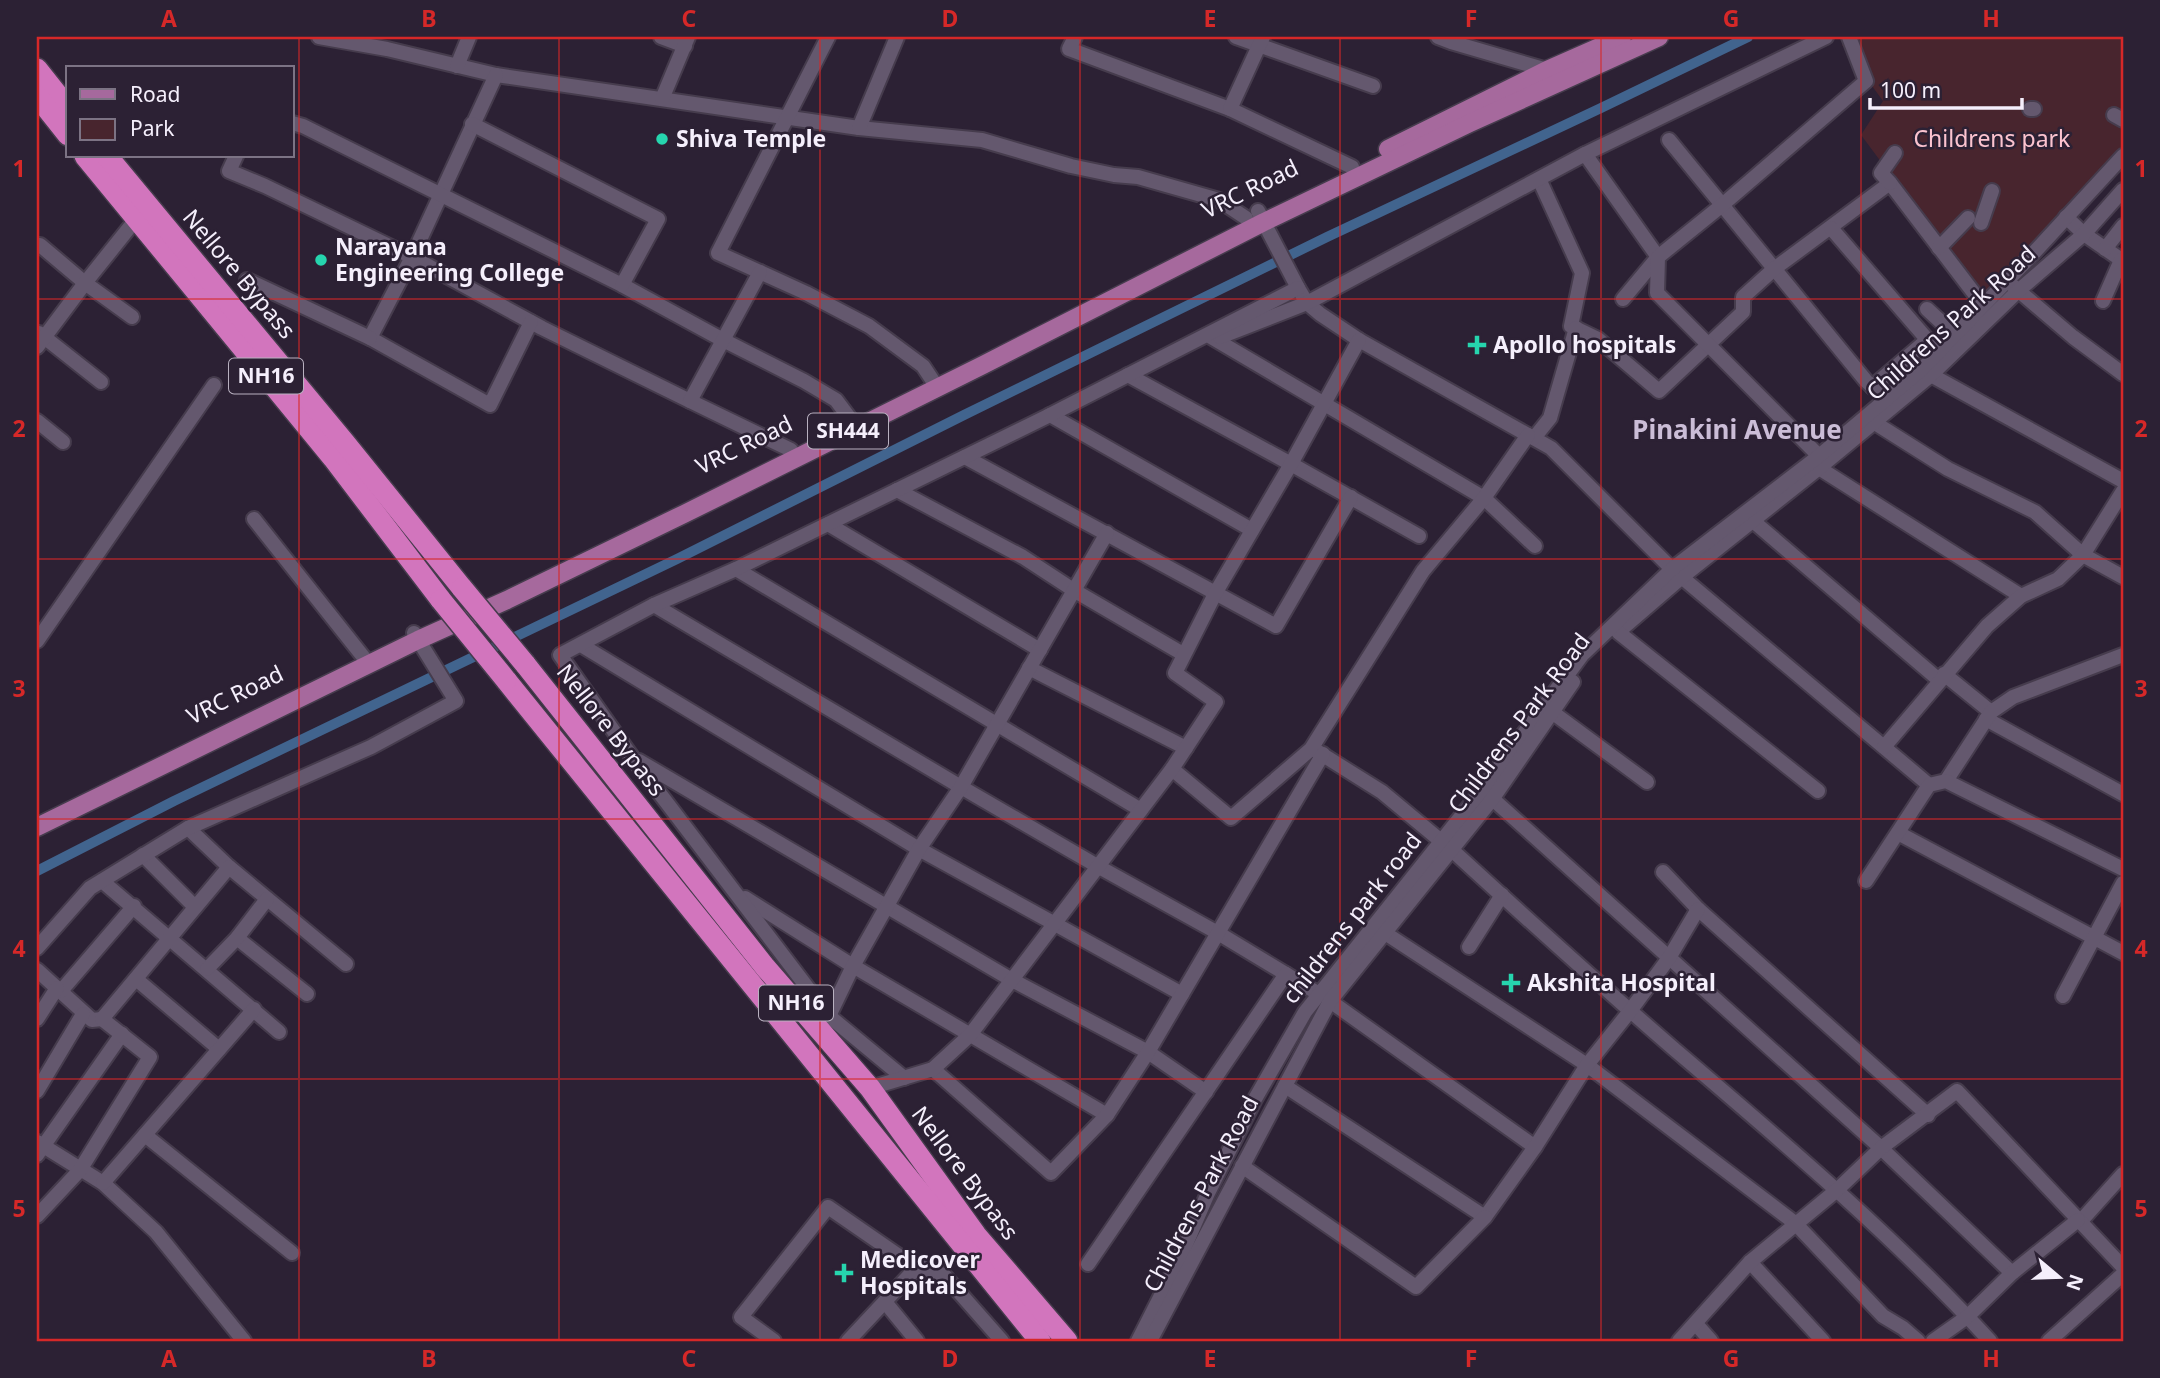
<svg xmlns="http://www.w3.org/2000/svg" width="2160" height="1378" font-family="'Noto Sans',sans-serif">
<style>
.green{fill:#48252e}
.lines{fill:none;stroke-linecap:round;stroke-linejoin:round}
.canal{stroke:#41648e;stroke-width:10}
.minor-casing{stroke:#463c4d;stroke-width:18}
.major-casing{stroke:#463c4d;stroke-width:21}
.highway-casing{stroke:#463c4d;stroke-width:24}
.minor{stroke:#64586e;stroke-width:14}
.major{stroke:#a6699d;stroke-width:18}
.highway{stroke:#d275bd;stroke-width:21}
.highway-bridge-casing{stroke:#463c4d;stroke-width:24;stroke-linecap:butt}
.highway-bridge{stroke:#d275bd;stroke-width:21}
.grid{fill:none;stroke:#d62828;stroke-width:2;stroke-opacity:0.55}
.poi-dot{fill:#26d5ae;stroke:#2c2134;stroke-width:2.5}
.labels{text-anchor:middle;stroke-width:5;stroke-linejoin:round;paint-order:stroke}
.shield{fill:#2c2134;stroke:#b9b1c0;stroke-width:2}
.shield-label{font-size:21px;font-weight:bold;fill:#f5effc}
.poi-label{font-size:23px;font-weight:bold;fill:#f5effc;stroke:#2c2134;text-anchor:start}
.park-label{font-size:23px;fill:#fbc3cf;stroke:#2c2134}
.street-label{font-size:23px;fill:#f5effc;stroke:#2c2134}
.quarter-label{font-size:26px;font-weight:bold;fill:#cbbdd7;stroke:#2c2134}
.neatline{fill:none;stroke:#d62828;stroke-width:2.5}
.grid-label{font-size:23px;text-anchor:middle;font-weight:bold;fill:#d62828}
</style>
<rect width="100%" height="100%" fill="#2c2134"/>
<polygon class="green" points="1858,37 2123,37 2123,146 1985,301 1861,135 1883,101 1842,45"/>
<g class="lines">
<polyline class="canal" points="37,871 174,801 677,559 964,415 1327,237 1601,108 1748,37"/>
<g class="minor-casing">
<g id="minor">
<polyline points="319,37 387,49 496,75 859,128 982,140 1071,166 1114,175 1138,177 1219,200 1246,218"/>
<polyline points="661,37 685,46"/>
<polyline points="828,37 718,253 806,293 869,326 923,366 937,387"/>
<polyline points="1075,37 1069,49 1230,109"/>
<polyline points="1236,37 1373,86"/>
<polyline points="1263,37 1230,109 1352,167"/>
<polyline points="1438,37 1451,42 1547,70 1548,74"/>
<polyline points="457,66 469,37"/>
<polyline points="496,75 412,257 542,328 690,401"/>
<polyline points="662,99 688,37"/>
<polyline points="2030,109 2034,109"/>
<polyline points="2114,115 2123,120"/>
<polyline points="292,123 303,126 622,285 723,340 804,381 836,400 851,420"/>
<polyline points="472,124 658,219 622,285"/>
<polyline points="859,128 897,37"/>
<polyline points="1669,140 1866,381 1887,399"/>
<polyline points="1585,154 1658,257 1623,299"/>
<polyline points="236,156 229,171 265,186 412,257 370,338 490,405 531,322"/>
<polyline points="1539,179 1582,273 1571,326 1598,339 1659,391 1743,312 1743,297 1774,269 1890,183 1983,305"/>
<polyline points="1890,183 1881,173 1895,153"/>
<polyline points="1258,211 1298,288 1307,303 1320,314 1359,340 1551,448 1672,569 1929,785"/>
<polyline points="2066,217 2084,234 2123,261"/>
<polyline points="1981,223 1992,191"/>
<polyline points="1831,228 1938,352"/>
<polyline points="40,245 85,283 132,317"/>
<polyline points="1939,248 1968,218"/>
<polyline points="2105,249 2123,226"/>
<polyline points="760,272 690,401 791,450"/>
<polyline points="247,280 370,338"/>
<polyline points="2013,286 2073,337 2123,374"/>
<polyline points="2103,301 2121,260"/>
<polyline points="1927,309 1955,335"/>
<polyline points="39,333 101,382"/>
<polyline points="1211,337 1484,498 1535,546"/>
<polyline points="1220,337 1307,303 1585,154 1826,37"/>
<polyline points="37,347 85,283 137,218"/>
<polyline points="1128,375 1291,464 1419,536"/>
<polyline points="1931,375 2123,481"/>
<polyline points="1872,387 1927,340"/>
<polyline points="1050,415 1252,530"/>
<polyline points="37,421 63,442"/>
<polyline points="1875,423 1948,469 2035,512 2083,555 2123,577"/>
<polyline points="1534,438 1550,418 1576,328"/>
<polyline points="1819,456 1657,293 1658,257 1721,206 1866,81 1849,37"/>
<polyline points="965,457 1276,626 1351,497"/>
<polyline points="1819,468 2021,596"/>
<polyline points="897,490 1023,557 1075,591 1183,654"/>
<polyline points="254,519 365,659"/>
<polyline points="1753,521 1939,680"/>
<polyline points="828,524 1040,650"/>
<polyline points="736,569 1141,810"/>
<polyline points="654,605 961,787 1099,867 1218,933 1319,994"/>
<polyline points="1624,627 1682,577 1819,468 1931,375 2018,291 2084,234 2123,190"/>
<polyline points="1618,632 1818,791"/>
<polyline points="37,641 214,385"/>
<polyline points="581,645 919,849 1182,994"/>
<polyline points="1029,668 1186,748"/>
<polyline points="1944,674 1991,712"/>
<polyline points="1552,712 1647,782"/>
<polyline points="1986,719 2123,794"/>
<polyline points="1884,747 1987,626 2021,596 2058,579 2083,555 2123,491"/>
<polyline points="1315,750 1382,792 1441,841"/>
<polyline points="639,761 1012,980 1148,1052 1206,1092"/>
<polyline points="1172,769 1231,818 1311,749 1423,571 1484,498 1528,435"/>
<polyline points="1946,781 1991,712 2013,697 2123,655"/>
<polyline points="1486,793 1881,1148 2012,1273"/>
<polyline points="188,828 229,867 346,964"/>
<polyline points="1898,833 2123,953"/>
<path d="M1452,850C1525,917 1599,984 1674,1049C1783,1142 1893,1235 1990,1341"/>
<polyline points="143,855 195,907"/>
<polyline points="1663,872 1698,909 1928,1115"/>
<polyline points="102,881 279,1032"/>
<polyline points="1866,881 1929,785 1946,781 2123,869"/>
<polyline points="745,898 853,966 1107,1115"/>
<polyline points="1385,933 1587,1065 1795,1223 1883,1316 1903,1328 1918,1341"/>
<polyline points="237,938 307,994"/>
<polyline points="1469,947 1502,895"/>
<polyline points="37,948 90,888 188,828 371,747 456,701 414,633"/>
<polyline points="207,969 237,938 267,899"/>
<polyline points="37,970 92,1020 102,1019"/>
<polyline points="136,979 219,1049"/>
<polyline points="61,991 134,906"/>
<polyline points="2063,996 2123,883"/>
<polyline points="1330,1001 1535,1147"/>
<polyline points="829,1016 853,966 919,849 961,787 1107,533"/>
<polyline points="37,1019 57,988"/>
<polyline points="933,1069 1051,1173 1107,1115 1148,1052 1323,754"/>
<polyline points="904,1078 829,1016 632,757 560,655 654,605 736,569 1046,417 1298,288"/>
<polyline points="1285,1086 1485,1217 1535,1147 1587,1065 1630,1011 1669,958 1698,909"/>
<polyline points="870,1088 933,1069 970,1035 1172,769 1216,702 1175,673 1216,592 1291,464 1359,340"/>
<polyline points="37,1091 83,1014"/>
<polyline points="145,1135 292,1253"/>
<polyline points="37,1142 103,1183 156,1232 244,1341"/>
<polyline points="37,1155 122,1034"/>
<polyline points="1242,1166 1416,1287 1485,1217"/>
<polyline points="103,1183 254,1009"/>
<polyline points="37,1216 80,1170 150,1057 102,1019 229,867"/>
<polyline points="2080,1222 2123,1174"/>
<polyline points="1750,1262 1823,1341"/>
<polyline points="1088,1264 1286,974"/>
<polyline points="885,1302 917,1341"/>
<polyline points="1696,1324 1711,1341"/>
<polyline points="774,1341 741,1317 828,1207 909,1263 944,1275 1002,1341"/>
<polyline points="848,1341 918,1266"/>
<polyline points="1138,1341 1180,1258 1208,1193 1255,1099 1305,1012 1482,790 1582,655 1672,569 1819,456 1921,370 2030,257 2123,156"/>
<polyline points="1150,1341 1330,1001 1493,798 1573,682"/>
<polyline points="1679,1341 1750,1262 1837,1190 1881,1148 1957,1091 2123,1267"/>
<polyline points="1933,1341 1967,1317 2012,1273 2078,1220"/>
<polyline points="2049,1341 2123,1274"/>
</g>
</g>
<g class="major-casing">
<g id="major">
<polyline points="1388,149 1547,70 1622,37"/>
<polyline points="37,827 418,640 507,600 684,514 983,365 1264,222 1470,123 1659,37"/>
</g>
</g>
<g class="highway-casing">
<g id="highway">
<polyline points="37,69 68,108"/>
<polyline points="37,96 68,135"/>
<polyline points="85,156 333,458 441,600"/>
<polyline points="107,156 345,443 462,588"/>
<polyline points="525,664 765,967 870,1088 976,1235 1067,1341"/>
<polyline points="506,680 1040,1341"/>
</g>
</g>
<use href="#minor" class="minor"/>
<use href="#major" class="major"/>
<use href="#highway" class="highway"/>
<g class="highway-bridge-casing">
<g id="highway-bridge">
<polyline points="462,588 525,664"/>
<polyline points="441,600 506,680"/>
</g>
</g>
<use href="#highway-bridge" class="highway-bridge"/>
</g>
<path class="grid" d="M299,37V1341M559,37V1341M820,37V1341M1080,37V1341M1340,37V1341M1601,37V1341M1861,37V1341M37,299H2123M37,559H2123M37,819H2123M37,1079H2123"/>
<g class="poi-dot">
<circle cx="662" cy="139" r="7"/>
<circle cx="321" cy="260" r="7"/>
<path d="M1473.5 334.5h7v7h7v7h-7v7h-7v-7h-7v-7h7z"/>
<path d="M1507.5 972.5h7v7h7v7h-7v7h-7v-7h-7v-7h7z"/>
<path d="M840.5 1262.5h7v7h7v7h-7v7h-7v-7h-7v-7h7z"/>
</g>
<g class="labels">
<g class="shield">
<rect x="229" y="358.5" width="74" height="35" rx="5"/>
<rect x="808" y="413.5" width="80" height="35" rx="5"/>
<rect x="759" y="985.5" width="74" height="35" rx="5"/>
</g>
<g class="shield-label">
<text x="266" y="383">NH16</text>
<text x="848" y="438">SH444</text>
<text x="796" y="1010">NH16</text>
</g>
<g class="poi-label">
<text x="676" y="147">Shiva Temple</text>
<text x="335" y="255">Narayana<tspan x="335" dy="26">Engineering College</tspan></text>
<text x="1493" y="353">Apollo hospitals</text>
<text x="1527" y="991">Akshita Hospital</text>
<text x="860" y="1268">Medicover<tspan x="860" dy="26">Hospitals</tspan></text>
</g>
<g class="park-label">
<text x="1992" y="147">Childrens park</text>
</g>
<g class="street-label">
<text transform="translate(1250 189) rotate(-26)" y="8">VRC Road</text>
<text transform="translate(239 274) rotate(50)" y="8">Nellore Bypass</text>
<text transform="translate(1951 323) rotate(-42)" y="8">Childrens Park Road</text>
<text transform="translate(744 445) rotate(-26)" y="8">VRC Road</text>
<text transform="translate(235 695) rotate(-26)" y="8">VRC Road</text>
<text transform="translate(1519 723) rotate(-53)" y="8">Childrens Park Road</text>
<text transform="translate(611 730) rotate(52)" y="8">Nellore Bypass</text>
<text transform="translate(1352 918) rotate(-52)" y="8">childrens park road</text>
<text transform="translate(965 1173) rotate(53)" y="8">Nellore Bypass</text>
<text transform="translate(1201 1194) rotate(-62)" y="8">Childrens Park Road</text>
</g>
<g class="quarter-label">
<text x="1737" y="439">Pinakini Avenue</text>
</g>
</g>
<rect width="2160" height="1378" fill="none" stroke="#2c2134" stroke-width="77"/>
<rect x="66" y="66" width="228" height="91" fill="#2c2134" stroke="#7c7384" stroke-width="2"/>
<rect x="80" y="89" width="35" height="10" fill="#a6699d" stroke="#7c7384" stroke-width="2"/>
<text x="130" y="102" font-size="21" fill="#f5effc">Road</text>
<rect x="80" y="119" width="35" height="21" fill="#48252e" stroke="#7c7384" stroke-width="2"/>
<text x="130" y="136" font-size="21" fill="#f5effc">Park</text>
<g transform="translate(2059 1277) rotate(109)" stroke="#2c2134" stroke-width="5" paint-order="stroke">
<path d="M0-5L12 26L0 18L-12 26Z" fill="#f5effc"/>
<text y="-10" font-size="19" font-weight="bold" text-anchor="middle" fill="#f5effc">N</text>
</g>
<path d="M1870 98v10h152v-10" fill="none" stroke="#f5effc" stroke-width="3.5"/>
<text x="1880" y="98" font-size="21" fill="#f5effc" stroke="#2c2134" stroke-width="5" paint-order="stroke">100 m</text>
<rect x="38" y="38" width="2084" height="1302" class="neatline"/>
<g class="grid-label">
<text x="169" y="27">A</text>
<text x="429" y="27">B</text>
<text x="689" y="27">C</text>
<text x="950" y="27">D</text>
<text x="1210" y="27">E</text>
<text x="1471" y="27">F</text>
<text x="1731" y="27">G</text>
<text x="1991" y="27">H</text>
<text x="19" y="177">1</text>
<text x="2141" y="177">1</text>
<text x="19" y="437">2</text>
<text x="2141" y="437">2</text>
<text x="19" y="697">3</text>
<text x="2141" y="697">3</text>
<text x="19" y="957">4</text>
<text x="2141" y="957">4</text>
<text x="19" y="1217">5</text>
<text x="2141" y="1217">5</text>
<text x="169" y="1367">A</text>
<text x="429" y="1367">B</text>
<text x="689" y="1367">C</text>
<text x="950" y="1367">D</text>
<text x="1210" y="1367">E</text>
<text x="1471" y="1367">F</text>
<text x="1731" y="1367">G</text>
<text x="1991" y="1367">H</text>
</g>
</svg>
